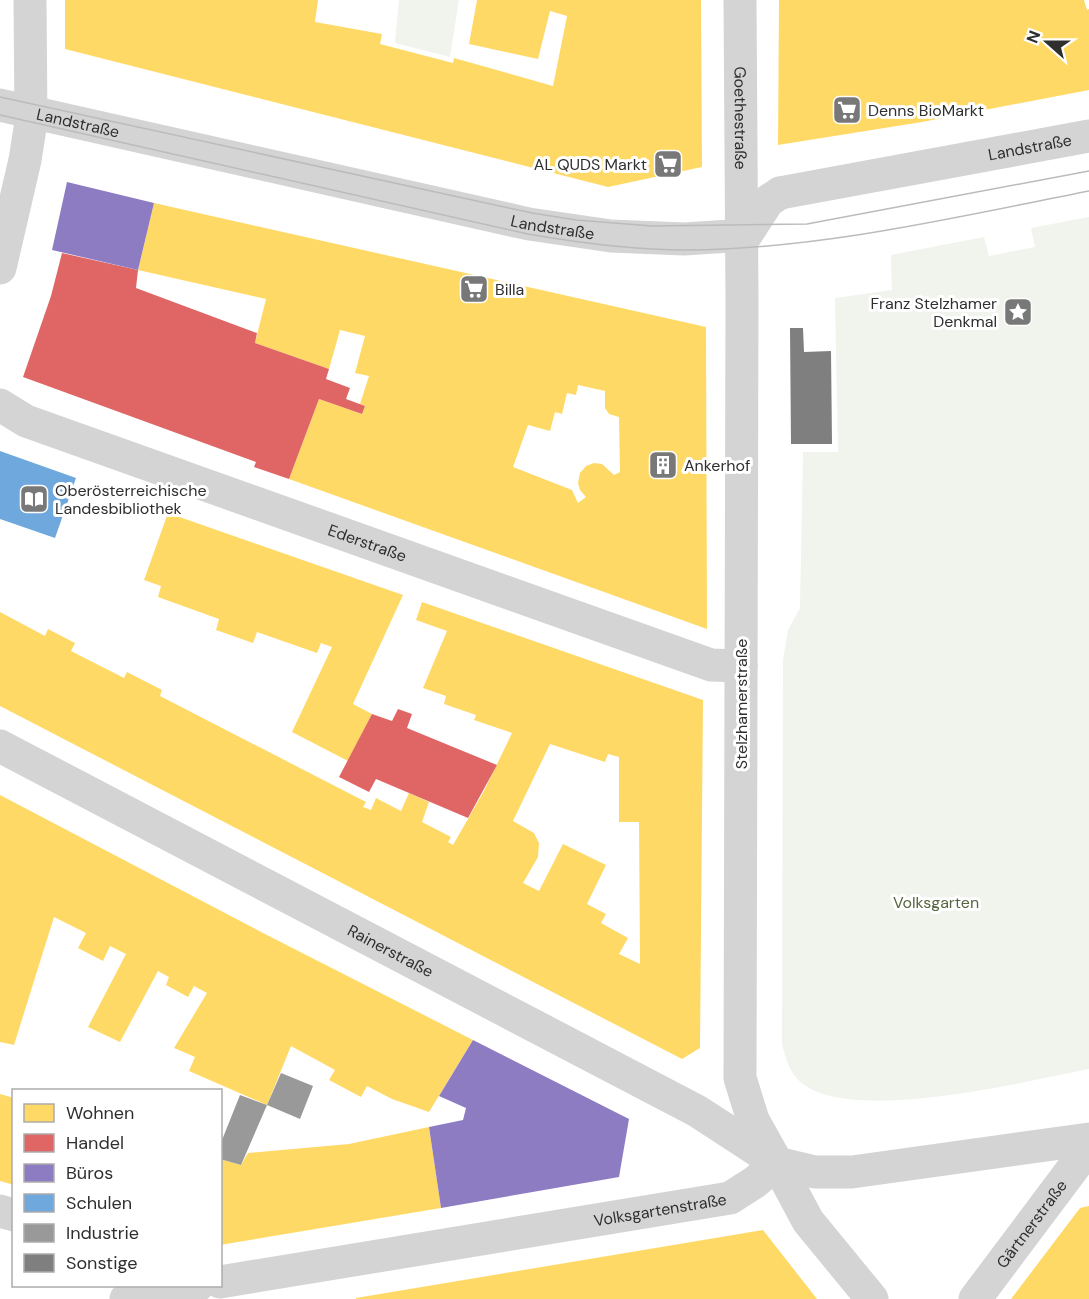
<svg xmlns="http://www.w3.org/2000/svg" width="1089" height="1299" font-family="'DM Sans',sans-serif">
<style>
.green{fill:#f1f3ed}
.homes{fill:#ffd966;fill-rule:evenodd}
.shops{fill:#e06666}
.offices{fill:#8e7cc3}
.schools{fill:#6fa8dc}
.industry{fill:#999}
.building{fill:#7f7f7f}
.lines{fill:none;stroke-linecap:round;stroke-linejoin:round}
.pedestrian{stroke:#d4d4d4;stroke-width:33}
.minor{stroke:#d4d4d4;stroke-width:33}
.tertiary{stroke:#d4d4d4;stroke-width:33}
.tram{stroke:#bbb;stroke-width:1.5}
.labels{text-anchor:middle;stroke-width:6;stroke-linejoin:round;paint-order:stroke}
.poi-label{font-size:16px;fill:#2f2f2f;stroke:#fff;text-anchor:start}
.street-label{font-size:16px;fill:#2f2f2f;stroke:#fff}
.park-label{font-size:16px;fill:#576640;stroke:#fff}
</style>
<rect width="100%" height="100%" fill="#fff"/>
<g class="green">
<polygon points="399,0 459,0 450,57 395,43"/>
<path d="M1089,217V1069C1026,1081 856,1124 803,1084C790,1075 786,1059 782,1044L783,660L788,630L800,608L803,452H838L835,298L892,290L891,255L984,237L989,256L1035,247L1031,228Z"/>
</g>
<g class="homes">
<polygon points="65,0 318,0 315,22 382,34 380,44 453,63 454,58 553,86 567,16 550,11 538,59 469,44 477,0 701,0 702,167 608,187 65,49"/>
<polygon points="779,0 1084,0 1087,10 1089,9 1089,90 922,122 778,145"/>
<path d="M154,203L706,327L707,629L289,479L319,399L362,414L365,406L360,404L369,376L355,373L365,336L340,330L329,369L255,343L266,299L138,270ZM578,385L605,391V408L609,414L619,417L620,472L614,475L602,464L594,463L586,466L580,473L578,483L580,490L586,497L578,503L572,490L513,467L528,425L550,431L555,412L562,414L567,393L576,395Z"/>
<polygon points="168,513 403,595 353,704 372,714 348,761 292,732 332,647 321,643 317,653 257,632 253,643 216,630 219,619 158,597 161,586 144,580"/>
<path d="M422,602L703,700L700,1048L682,1059L0,706V612L45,636L48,629L75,643L71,651L124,678L127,672L162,690L160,696L366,802L363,807L371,810L376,798L401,811L409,793L429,802L422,822L451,837L448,842L453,845L484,791L512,733L474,720L476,715L444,704L446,696L423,688L447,631L416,620ZM550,744L605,762L608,754L619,757V822H639L640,964L619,954L628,938L601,923L606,914L587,904L606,865L563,844L539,891L523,883L538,857L539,843L534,833L513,821Z"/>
<polygon points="0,795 263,933 473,1040 429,1112 392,1099 367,1086 361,1097 329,1080 335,1070 291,1046 267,1105 189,1071 195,1057 174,1048 207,993 194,986 188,997 166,985 169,977 158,971 120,1042 88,1027 126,954 110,946 103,961 78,948 86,933 54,917 14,1045 0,1042"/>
<polygon points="0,1094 14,1098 14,1185 0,1181"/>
<polygon points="429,1127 441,1208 220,1245 220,1159 241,1165 248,1153 349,1144"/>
<polygon points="1089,1206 1089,1299 1011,1299 1080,1208"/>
<polygon points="763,1230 817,1299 356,1299 356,1298"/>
</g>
<g class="shops">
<polygon points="62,253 138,270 136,288 257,333 255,343 329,369 326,379 350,388 346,399 365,406 362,414 319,399 289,479 254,467 256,462 23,377 51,296"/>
<polygon points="398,709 412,714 407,728 497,765 468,818 376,779 369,792 339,777 372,714 392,721"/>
</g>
<g class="offices">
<polygon points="67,182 154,203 138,270 52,250"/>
<polygon points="473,1040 629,1119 619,1177 441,1208 429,1127 463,1120 466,1108 439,1096"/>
</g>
<polygon class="schools" points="0,451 76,478 55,538 0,519"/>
<polygon class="industry" points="281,1073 313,1086 300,1119 267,1105 241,1165 220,1159 220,1145 240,1095 267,1105"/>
<polygon class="building" points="790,328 803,328 804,352 831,351 832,444 791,444"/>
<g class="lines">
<path class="pedestrian" id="s1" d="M780,193L1089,136"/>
<g class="minor">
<path id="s2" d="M0,105L529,224L611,236L684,239L746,235L768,201L780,193"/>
<polyline points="0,268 25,160 31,122 30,0"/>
<path id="s3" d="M0,405L26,421L711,665L741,666"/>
<path id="s4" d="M0,746L697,1111L777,1163L808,1221L872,1299"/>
<path id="s5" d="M975,1299L1089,1147"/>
</g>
<g class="tertiary">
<path id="s6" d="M740,0L742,300L740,1078L753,1120L777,1163"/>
<polyline points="777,1163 815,1172 852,1172 1089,1139"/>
<polyline points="0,1211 14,1215"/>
<path id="s7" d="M220,1282L730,1198L755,1182L777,1163"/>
<polyline points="126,1299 197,1286"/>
</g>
<g class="tram">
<polyline points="0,97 532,213 576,220 652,226 807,224 1089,171"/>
<path d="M0,115L528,234C580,243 633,250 686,250C822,249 956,217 1089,191"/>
</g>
</g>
<defs>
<g id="supermarket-square" transform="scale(1.5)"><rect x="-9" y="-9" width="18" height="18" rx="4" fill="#787878" stroke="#fff"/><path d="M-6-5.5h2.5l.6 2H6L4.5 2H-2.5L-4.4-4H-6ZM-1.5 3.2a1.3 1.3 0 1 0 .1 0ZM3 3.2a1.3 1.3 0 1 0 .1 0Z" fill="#fff"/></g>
<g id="sight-square" transform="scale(1.5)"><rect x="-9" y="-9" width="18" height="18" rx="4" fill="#787878" stroke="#fff"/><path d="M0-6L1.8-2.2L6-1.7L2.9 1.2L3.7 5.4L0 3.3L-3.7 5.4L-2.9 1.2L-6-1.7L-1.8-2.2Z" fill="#fff"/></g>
<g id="building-square" transform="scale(1.5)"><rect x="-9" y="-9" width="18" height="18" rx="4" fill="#787878" stroke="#fff"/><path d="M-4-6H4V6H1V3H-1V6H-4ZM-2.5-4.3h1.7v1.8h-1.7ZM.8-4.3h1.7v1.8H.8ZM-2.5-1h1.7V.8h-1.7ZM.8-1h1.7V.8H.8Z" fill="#fff"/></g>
<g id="library-square" transform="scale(1.5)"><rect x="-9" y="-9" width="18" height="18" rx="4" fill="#787878" stroke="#fff"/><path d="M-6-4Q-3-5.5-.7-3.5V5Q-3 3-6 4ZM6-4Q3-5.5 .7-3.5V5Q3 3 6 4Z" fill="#fff"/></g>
</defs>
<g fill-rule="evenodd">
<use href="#supermarket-square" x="847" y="110"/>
<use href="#supermarket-square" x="668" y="164"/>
<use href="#supermarket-square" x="474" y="289"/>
<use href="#sight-square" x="1018" y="312"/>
<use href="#building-square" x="663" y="465"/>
<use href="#library-square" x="34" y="499"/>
</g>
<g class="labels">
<g class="poi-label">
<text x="868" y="116">Denns BioMarkt</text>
<text x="647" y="170" text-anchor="end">AL QUDS Markt</text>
<text x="495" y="295">Billa</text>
<text x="997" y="309" text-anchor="end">Franz Stelzhamer<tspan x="997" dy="18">Denkmal</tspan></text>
<text x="684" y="471">Ankerhof</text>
<text x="55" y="496">Oberösterreichische<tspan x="55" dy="18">Landesbibliothek</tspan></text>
</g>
<g class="street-label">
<text dy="6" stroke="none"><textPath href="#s6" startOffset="118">Goethestraße</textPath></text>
<text dy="6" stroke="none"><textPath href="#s2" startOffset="80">Landstraße</textPath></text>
<text dy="6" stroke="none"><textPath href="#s1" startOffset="254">Landstraße</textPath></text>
<text dy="6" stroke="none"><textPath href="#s2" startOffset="566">Landstraße</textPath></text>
<text dy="6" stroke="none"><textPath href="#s3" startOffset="393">Ederstraße</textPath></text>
<text transform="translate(741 704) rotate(-90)" y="6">Stelzhamerstraße</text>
<text dy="6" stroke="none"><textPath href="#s4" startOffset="441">Rainerstraße</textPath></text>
<text dy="6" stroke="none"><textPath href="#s7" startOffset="446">Volksgartenstraße</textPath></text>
<text dy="6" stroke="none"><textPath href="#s5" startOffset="94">Gärtnerstraße</textPath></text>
</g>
<g class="park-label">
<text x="936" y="908">Volksgarten</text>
</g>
</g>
<rect x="12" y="1089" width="210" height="198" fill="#ffffff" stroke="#acacac" stroke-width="1.5"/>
<rect x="24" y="1104" width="30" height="18" fill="#ffd966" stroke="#acacac" stroke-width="1.5"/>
<text x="66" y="1119" font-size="18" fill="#2f2f2f">Wohnen</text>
<rect x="24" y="1134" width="30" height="18" fill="#e06666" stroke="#acacac" stroke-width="1.5"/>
<text x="66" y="1149" font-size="18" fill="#2f2f2f">Handel</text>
<rect x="24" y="1164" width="30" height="18" fill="#8e7cc3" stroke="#acacac" stroke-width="1.5"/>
<text x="66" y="1179" font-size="18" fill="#2f2f2f">Büros</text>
<rect x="24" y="1194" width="30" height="18" fill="#6fa8dc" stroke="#acacac" stroke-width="1.5"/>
<text x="66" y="1209" font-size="18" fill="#2f2f2f">Schulen</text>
<rect x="24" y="1224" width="30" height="18" fill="#999999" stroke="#acacac" stroke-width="1.5"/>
<text x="66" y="1239" font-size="18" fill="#2f2f2f">Industrie</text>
<rect x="24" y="1254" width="30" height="18" fill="#7f7f7f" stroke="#acacac" stroke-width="1.5"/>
<text x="66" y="1269" font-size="18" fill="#2f2f2f">Sonstige</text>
<g transform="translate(1047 42) rotate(291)" stroke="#ffffff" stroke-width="4.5" paint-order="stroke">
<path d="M0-4.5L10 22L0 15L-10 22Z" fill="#2f2f2f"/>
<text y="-9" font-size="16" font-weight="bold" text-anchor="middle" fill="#2f2f2f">N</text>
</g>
</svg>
